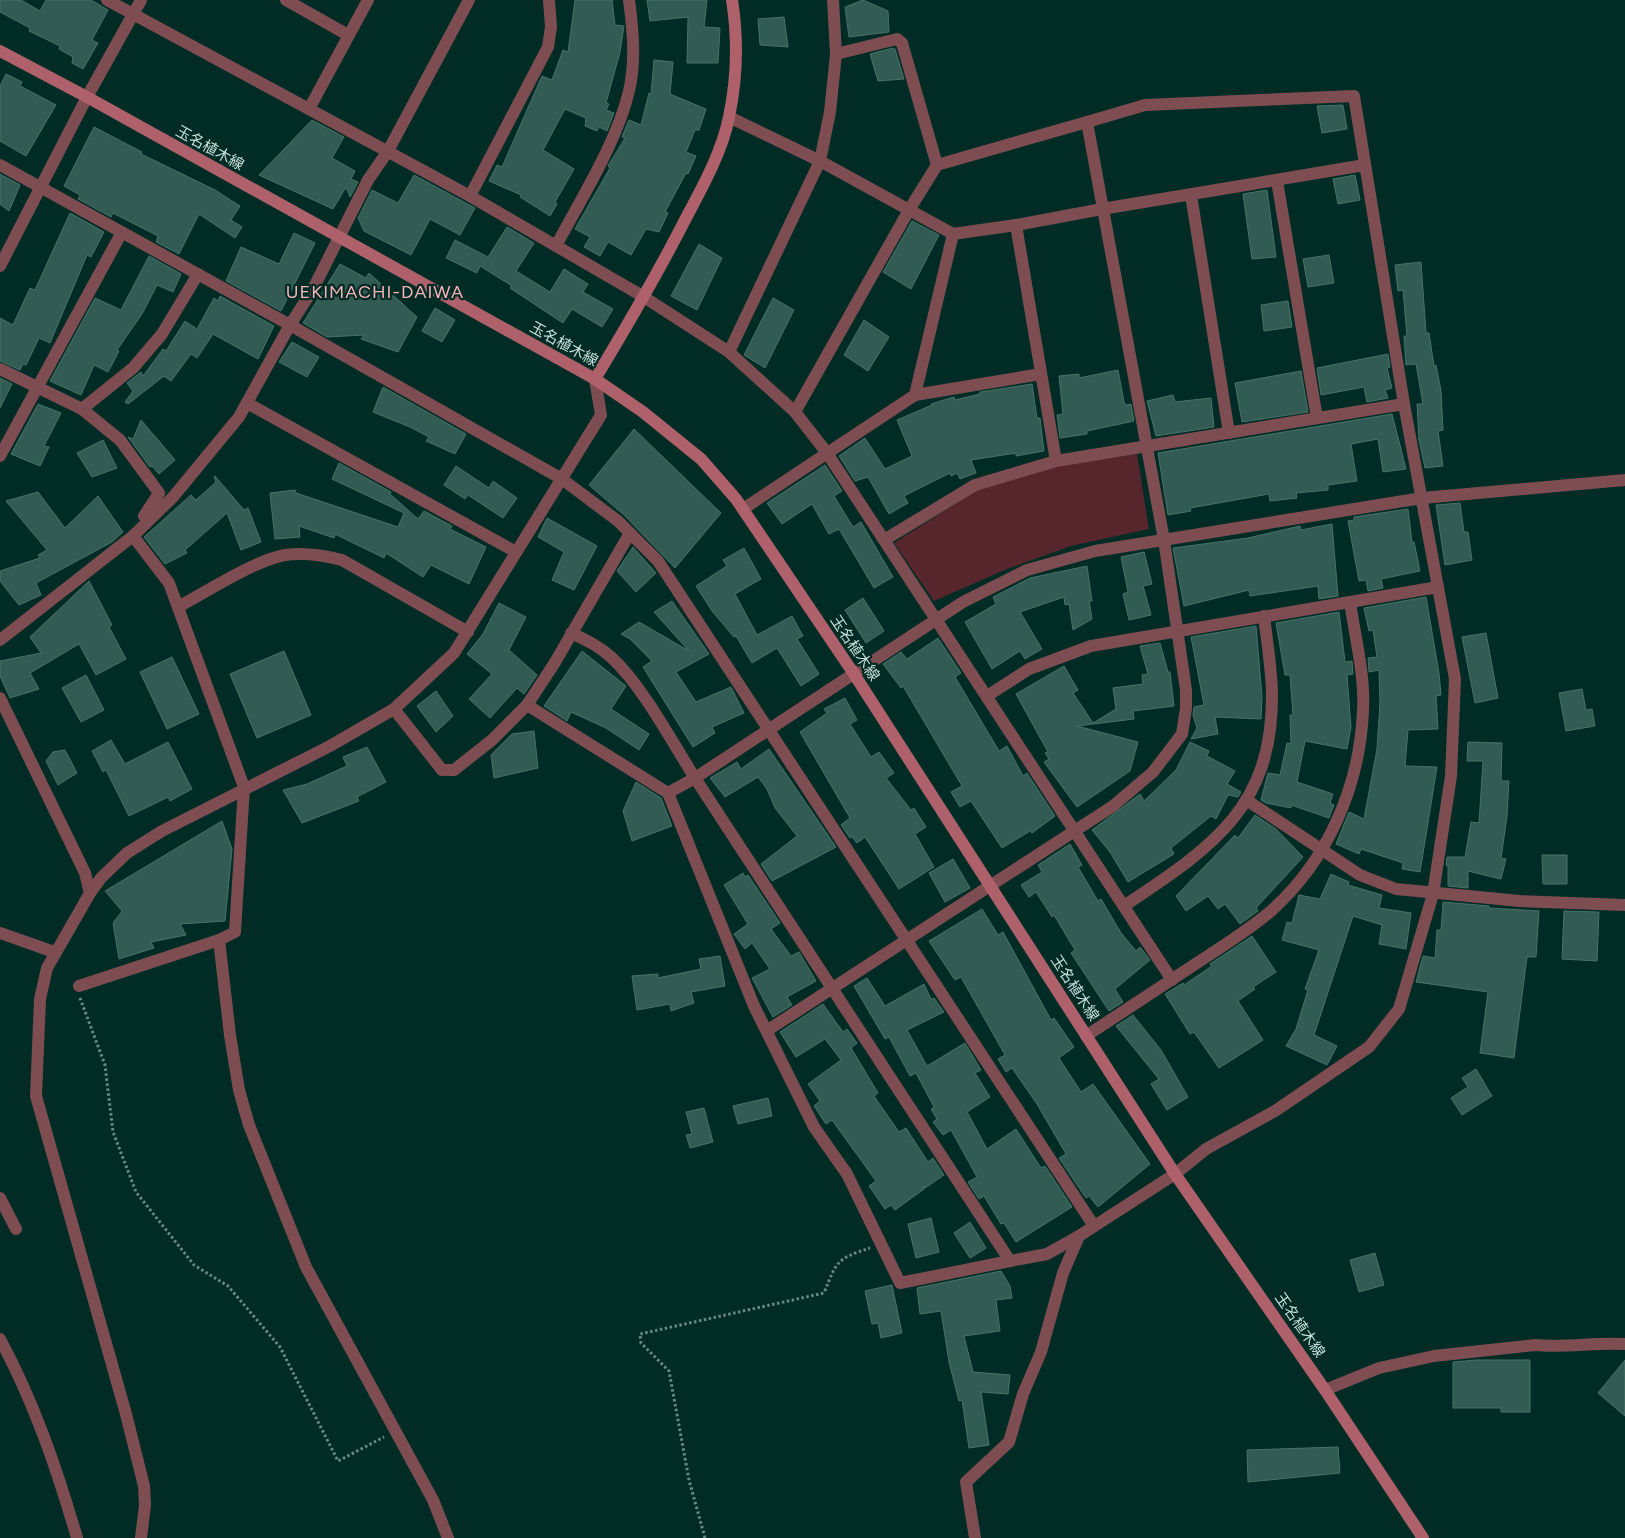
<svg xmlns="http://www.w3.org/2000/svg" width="1625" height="1538" font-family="Figtree,'Noto Sans JP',sans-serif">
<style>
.green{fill:#57262d}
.building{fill:#325b53;stroke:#497269}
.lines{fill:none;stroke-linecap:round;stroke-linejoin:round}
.path{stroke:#698a84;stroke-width:3;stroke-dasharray:2.5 2.5;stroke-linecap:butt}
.street{stroke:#7e4d52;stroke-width:12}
.secondary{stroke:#af616b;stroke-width:12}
.labels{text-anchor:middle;stroke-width:4.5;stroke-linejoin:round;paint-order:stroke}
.street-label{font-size:15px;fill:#c9dfda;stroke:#002c25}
.quarter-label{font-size:18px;letter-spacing:1px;fill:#f8b4ba;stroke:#002c25}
</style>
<rect width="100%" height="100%" fill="#002c25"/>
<polygon class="green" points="1137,454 1149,529 1071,546 1007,569 934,601 894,543 982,487 1043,468"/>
<g class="building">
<polygon points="0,0 21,0 40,11 46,0 91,0 108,10 92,40 98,43 83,69 72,63 73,57 59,49 60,46 29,31 30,28 0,12"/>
<polygon points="575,0 612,0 615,25 624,26 620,52 606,103 609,104 606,110 614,113 607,131 599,127 597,131 585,126 586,118 565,109 543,150 574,169 555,202 557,204 550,216 520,197 521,195 489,181 497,165 502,167 542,76 552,80 563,50 568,52"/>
<polygon points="647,0 707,0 704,27 720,28 718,63 687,63 688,17 650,21"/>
<polygon points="863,0 888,11 889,32 849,37 845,7"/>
<polygon points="784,17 788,47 760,45 758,19"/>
<polygon points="893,48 895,49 904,79 878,81 870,54"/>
<polygon points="654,60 673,62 670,94 706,109 699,130 695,130 686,152 696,156 688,174 686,173 665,212 668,213 659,232 646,229 631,255 608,242 600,256 584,247 590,237 575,229 610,168 608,166 625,138 622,137 629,120 641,125 649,93 651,94"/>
<polygon points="6,74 22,82 20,86 56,105 26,156 0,141 0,86"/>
<polygon points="1343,105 1347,129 1322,133 1317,106"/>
<polygon points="312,120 344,137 332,158 355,171 351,179 358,182 350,197 346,187 333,209 259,175"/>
<polygon points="94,127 142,152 141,154 215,190 240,206 231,220 242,227 235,238 199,214 179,254 156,242 158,236 113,213 111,217 78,199 80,195 64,186"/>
<polygon points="0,174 20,185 9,211 0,204"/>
<polygon points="414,175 475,208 460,235 430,219 411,255 364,231 358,218 372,190 398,203"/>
<polygon points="1355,175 1360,200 1338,204 1333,179"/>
<polygon points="1267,190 1276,257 1252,259 1243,194"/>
<polygon points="70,213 104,232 91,257 87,255 50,343 39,338 26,365 23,364 20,370 0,361 0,318 13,325 30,288 35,290"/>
<polygon points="912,221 939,235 911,289 883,272"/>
<polygon points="507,227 534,243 516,271 550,292 564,269 588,284 583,292 613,309 602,327 572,309 563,323 510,288 512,286 480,266 477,273 446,258 455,240 488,257"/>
<polygon points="294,233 315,243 281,311 226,281 241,247 279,264"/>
<polygon points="699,244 722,258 697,310 671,296"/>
<polygon points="1329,255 1334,283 1308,287 1303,259"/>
<polygon points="149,256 181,274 173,292 157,285 142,314 117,350 119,351 108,372 94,365 81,395 50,381 95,298 121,310"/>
<polygon points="1421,262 1426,333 1429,333 1434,366 1436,365 1441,391 1443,430 1438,431 1443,466 1425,468 1419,440 1417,404 1423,404 1416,364 1406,365 1404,336 1407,336 1403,290 1398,291 1395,265"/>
<polygon points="340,264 366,278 369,273 417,317 398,352 361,339 364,335 327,337 303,323"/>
<polygon points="220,296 274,326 258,359 213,334 197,358 191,354 171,381 164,376 128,404 125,402 133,391 127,383 141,372 143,376 163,349 166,351 185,321 197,329 214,298 218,301"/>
<polygon points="773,298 794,310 765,368 744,355"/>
<polygon points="1288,301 1292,327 1264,331 1261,305"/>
<polygon points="435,308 455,320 442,342 422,331"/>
<polygon points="864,320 889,337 868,371 844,355"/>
<polygon points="292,342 319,357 307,377 279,362"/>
<polygon points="1388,354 1390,367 1387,368 1392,388 1385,390 1388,398 1367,402 1364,387 1321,395 1317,368"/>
<polygon points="1118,370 1124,402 1126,405 1131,404 1134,421 1087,431 1087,434 1060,438 1057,415 1063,414 1059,376 1079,374 1079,378"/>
<polygon points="1301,371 1308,412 1242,422 1235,383"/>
<polygon points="0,378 12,384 0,408"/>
<polygon points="1032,384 1037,418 1040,418 1044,451 1016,456 1016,453 971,460 976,473 960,479 957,473 951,476 950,473 904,496 908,503 889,514 868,477 855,481 839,456 865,438 885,469 912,456 897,420 932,405 931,404 954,397 955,400 980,394 980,392"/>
<polygon points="383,387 466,434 455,454 426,441 429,437 410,427 373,412"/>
<polygon points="1173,395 1175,402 1211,398 1214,427 1156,436 1147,401"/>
<polygon points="38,404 61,413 44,446 49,447 40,466 11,454"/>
<polygon points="1392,414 1406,469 1383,472 1378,439 1351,444 1357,481 1328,485 1328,490 1296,493 1297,498 1270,501 1269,494 1190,508 1191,511 1168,515 1158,453"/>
<polygon points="141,420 175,460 159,474 152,466 150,467 128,437 133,439"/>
<polygon points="634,429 721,513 675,568 624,515 589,485"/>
<polygon points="103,440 117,468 92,477 77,453"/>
<polygon points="339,463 391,492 390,494 418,519 424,511 452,526 450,529 486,547 469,584 431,565 423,577 386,553 384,558 335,534 334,538 299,526 300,537 275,539 270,493 295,490 296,493 398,527 404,513 332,479"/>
<polygon points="825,465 842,491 834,496 853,527 861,522 893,577 874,588 839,529 829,534 812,504 782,524 767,503"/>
<polygon points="456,466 489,488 493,481 517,498 503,518 468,495 465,499 444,485"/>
<polygon points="215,476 244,510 248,508 261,542 241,550 227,513 185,550 187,553 165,564 144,537 191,495 196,500 216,482 214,477"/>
<polygon points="38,492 65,528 98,496 123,532 112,542 36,583 41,595 19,605 0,581 0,571 40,558 38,555 47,550 6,501"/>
<polygon points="1460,503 1464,532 1468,532 1472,560 1445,565 1436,505"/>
<polygon points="1408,509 1412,542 1414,542 1420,571 1381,579 1383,588 1368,591 1366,580 1359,581 1348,521 1354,520 1354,517"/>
<polygon points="547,518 597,546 574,590 552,580 564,552 538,537"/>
<polygon points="1332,524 1338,596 1319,599 1318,586 1250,596 1249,590 1184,606 1173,548 1248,538 1300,526 1301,530"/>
<polygon points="633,547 656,573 636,592 617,571"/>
<polygon points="744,548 761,579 735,594 757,635 792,616 803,636 797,639 819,674 801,686 777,648 752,663 736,636 734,637 712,611 696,586 727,566 723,560"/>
<polygon points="1144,552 1152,584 1143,586 1151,615 1129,620 1123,594 1128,592 1121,557"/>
<polygon points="1087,566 1092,601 1089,601 1092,619 1073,630 1069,604 1065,605 1064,597 1020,612 1042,649 1025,659 1020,651 992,669 965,622 996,604 993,597 1030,578"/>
<polygon points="89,581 112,625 109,627 126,659 96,675 79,644 30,673 39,689 10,698 0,676 0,661 41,653 30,637"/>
<polygon points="1426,597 1439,673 1441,695 1436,696 1438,729 1408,730 1405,766 1437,767 1420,872 1402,869 1403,863 1361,849 1359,854 1336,844 1349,812 1364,819 1377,749 1380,703 1379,670 1369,672 1368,658 1377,657 1373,630 1369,631 1364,608"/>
<polygon points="863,598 884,631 866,643 845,610"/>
<polygon points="672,601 709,654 676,672 696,702 731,687 744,713 712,727 715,733 693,747 643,667 652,661 630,639 621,634 639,622 689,651 654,612"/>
<polygon points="499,603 526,617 509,650 537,675 524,694 517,688 490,718 469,699 492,674 467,654 483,634"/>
<polygon points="1339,612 1345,662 1352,661 1353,674 1347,675 1351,727 1347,749 1305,741 1297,782 1333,794 1330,803 1334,805 1329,818 1291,805 1291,808 1266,803 1261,800 1268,773 1280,775 1287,743 1291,744 1290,715 1293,715 1290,675 1285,675 1276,623"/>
<polygon points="1256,626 1262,697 1261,719 1215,717 1218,734 1191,739 1197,728 1193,715 1194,707 1204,705 1191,637"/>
<polygon points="1486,633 1498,698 1475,703 1462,637"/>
<polygon points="938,638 961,673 955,677 999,751 1007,746 1023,776 1027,773 1055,816 1032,833 1030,831 1002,848 971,801 960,807 951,792 962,786 903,686 901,688 883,664 901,652 907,659"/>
<polygon points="1160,643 1168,672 1170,672 1174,706 1133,711 1134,719 1077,726 1138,742 1130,771 1077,807 1044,762 1049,759 1045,753 1048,752 1016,694 1064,666 1078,690 1073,693 1093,723 1116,709 1113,688 1143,684 1142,675 1148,674 1140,646"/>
<polygon points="284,651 311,715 257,738 230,674"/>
<polygon points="582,651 626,686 611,709 649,734 639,750 606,728 571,712 567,721 544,706"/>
<polygon points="172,657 199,714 167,729 140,672"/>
<polygon points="86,675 104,710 81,722 62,688"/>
<polygon points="1582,689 1586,710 1592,709 1595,726 1566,731 1559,693"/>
<polygon points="436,691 453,716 436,732 417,706"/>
<polygon points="845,698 857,720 850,724 871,757 879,752 894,773 886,778 911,810 914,808 926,827 915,834 934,867 899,889 865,837 857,843 852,837 850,838 841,825 850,818 800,732 827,713 824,709"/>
<polygon points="534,731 538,768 494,778 491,755 512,734"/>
<polygon points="111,740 125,764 168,742 192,789 170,801 168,797 129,816 106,770 103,772 92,751"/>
<polygon points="1190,742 1209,751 1207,756 1235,771 1227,784 1241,792 1238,797 1228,795 1216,819 1211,816 1171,848 1174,854 1128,882 1110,852 1092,830 1140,794 1144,801 1176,770"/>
<polygon points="1468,742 1502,743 1501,781 1509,781 1507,816 1501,858 1506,859 1501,879 1468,871 1468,888 1448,886 1448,866 1446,865 1447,857 1465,857 1471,822 1479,823 1483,761 1467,761"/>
<polygon points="367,747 386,782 357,797 359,801 302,823 283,790 307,784 347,766 343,757"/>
<polygon points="769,749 836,847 772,881 761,864 797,836 775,808 767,789 758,777 725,797 710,778 737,762 741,769"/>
<polygon points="65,750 77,773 58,785 46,761 53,752"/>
<polygon points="636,782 661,798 672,826 632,841 623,811"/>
<polygon points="1255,815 1276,829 1303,857 1256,908 1258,911 1240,924 1225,904 1218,909 1208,896 1186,911 1176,896 1235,835 1238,838"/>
<polygon points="222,821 232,849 225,921 180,924 186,935 151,942 154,948 119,959 113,923 122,911 105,891"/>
<polygon points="1070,844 1082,865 1078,867 1098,901 1101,899 1121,933 1136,951 1140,947 1150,960 1115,989 1123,1002 1109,1011 1071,953 1075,950 1054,915 1052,917 1036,892 1029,897 1021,885 1042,872 1038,865"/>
<polygon points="1542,855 1567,855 1567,884 1543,884"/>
<polygon points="953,859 970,888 945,902 929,873"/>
<polygon points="743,873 745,877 748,875 780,923 771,929 791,956 799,952 816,981 787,997 792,1005 773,1017 752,978 770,969 752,943 745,949 734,934 748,924 724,885"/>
<polygon points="1331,874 1349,882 1348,885 1382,895 1379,908 1411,913 1406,949 1379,944 1382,925 1353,916 1314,1035 1337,1046 1327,1065 1286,1046 1296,1029 1308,990 1305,989 1319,950 1282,940 1287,922 1292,923 1299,895 1320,899"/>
<polygon points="1443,902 1489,906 1489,908 1539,911 1536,957 1527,957 1514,1058 1480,1053 1488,992 1416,982 1423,956 1435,958 1437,930 1441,930"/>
<polygon points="982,909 998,935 1003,932 1051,1020 1054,1018 1074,1047 1059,1058 1081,1092 1093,1084 1150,1164 1098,1207 1089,1196 1086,1198 1059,1158 1066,1154 1037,1104 1012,1068 1006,1072 998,1059 1005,1055 961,977 955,980 929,941"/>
<polygon points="1564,911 1599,912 1597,961 1562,959"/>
<polygon points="1252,936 1276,972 1253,987 1255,989 1238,1001 1263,1040 1219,1068 1194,1032 1190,1034 1165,994 1183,983 1184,985 1212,966 1210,964"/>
<polygon points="720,956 725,986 691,992 694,1003 671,1011 670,1004 637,1010 632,976 658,974 658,978 701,969 699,959"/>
<polygon points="867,978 885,1006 924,984 931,999 934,998 944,1012 907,1030 927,1066 965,1043 981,1070 975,1073 990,1097 967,1112 987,1149 1016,1129 1041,1168 1045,1166 1072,1207 1016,1242 1004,1223 1001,1224 984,1196 979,1199 968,1182 977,1177 951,1130 943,1135 933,1122 937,1119 931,1109 934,1107 916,1073 910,1076 889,1037 885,1039 854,986"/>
<polygon points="823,1004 843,1032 847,1029 857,1043 851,1048 878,1093 874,1096 899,1132 906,1128 928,1162 933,1158 944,1175 925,1188 923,1186 924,1189 895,1210 891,1205 885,1209 869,1186 876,1181 832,1120 826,1124 814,1106 820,1101 808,1084 841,1060 825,1039 796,1057 780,1032"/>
<polygon points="1133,1015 1161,1050 1188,1097 1167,1110 1151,1084 1159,1079 1116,1026"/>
<polygon points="1476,1069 1492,1096 1462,1115 1451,1098 1468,1087 1462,1078"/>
<polygon points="768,1098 772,1116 738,1124 733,1106"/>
<polygon points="704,1108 713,1142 690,1148 686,1135 692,1134 686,1112"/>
<polygon points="931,1218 939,1252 916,1258 908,1224"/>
<polygon points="970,1222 986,1248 970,1258 954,1233"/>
<polygon points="1375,1253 1384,1285 1359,1292 1350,1260"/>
<polygon points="1001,1271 1010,1286 1012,1298 996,1300 1000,1331 964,1336 973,1372 1010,1375 1008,1394 981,1392 989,1445 969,1448 962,1400 959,1401 949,1362 941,1311 920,1314 917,1288"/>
<polygon points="892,1285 902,1333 881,1338 878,1323 872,1324 865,1291"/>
<polygon points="1476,1360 1530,1360 1530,1412 1501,1412 1501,1408 1453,1408 1453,1362"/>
<polygon points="1625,1360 1625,1416 1598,1393"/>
<polygon points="1338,1447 1340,1473 1248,1482 1247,1450"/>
</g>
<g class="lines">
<g class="path">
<polyline points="80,998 105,1065 113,1132 136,1192 194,1265 228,1286 280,1347 338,1461 384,1437"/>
<path d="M705,1538L689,1480L669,1371L641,1343L640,1334L824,1293C837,1261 836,1259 870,1248"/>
</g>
<g class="street">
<polyline points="107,0 470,196"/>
<polyline points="286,0 348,35"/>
<polyline points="549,0 551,27 548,47 470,196 644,297 729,352 795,412 827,453 1172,980"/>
<polyline points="833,0 836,54"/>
<polyline points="309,109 368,0"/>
<polyline points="729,117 820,161 953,234 1016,225 1102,209 1365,165"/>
<polyline points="0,165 290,325 562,479 618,521 658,561 1094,1226"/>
<polyline points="1277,181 1317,418"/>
<polyline points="1191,195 1229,433"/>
<polyline points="1016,225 1056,461"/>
<path d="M556,246C581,199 617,142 629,91C636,61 633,30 629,0"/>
<polyline points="0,266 87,97 141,0"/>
<polyline points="729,352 820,161 830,112 836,54 897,39 902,43 937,165"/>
<polyline points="0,369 82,409 120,440 159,493 144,516"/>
<polyline points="915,395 1041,374"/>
<polyline points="247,403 516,552"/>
<polyline points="82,409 133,368 162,334 198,274"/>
<polyline points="795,412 909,210 937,165 1087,122"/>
<polyline points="0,456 122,232"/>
<polyline points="743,509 915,395 953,234"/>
<polyline points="133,536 169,583 244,787 235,932 219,940 230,1035 239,1090 249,1125 306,1267 433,1500 448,1538"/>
<polyline points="884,540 975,485 1056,461 1404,404"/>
<path d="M178,607C208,591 253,561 285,555C305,552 323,555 342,560L468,632"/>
<polyline points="0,640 133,536 173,497 239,417 290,325 313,289 368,180 388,151 469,0"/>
<polyline points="987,696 1029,669 1091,646 1438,587"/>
<polyline points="0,698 85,873 90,893"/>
<path d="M527,705L668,793L695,778C672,742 642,685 611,657C600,647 585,639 571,633"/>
<polyline points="394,709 442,770 454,770 492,740 527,705 554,664 630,533"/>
<polyline points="668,793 754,1006 814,1127 847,1174 900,1283 1010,1261"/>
<polyline points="1248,801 1360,875 1396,889 1520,901 1625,905"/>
<path d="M1124,906C1210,848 1272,810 1272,696C1272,670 1267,643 1264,616"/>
<polyline points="0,933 54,952"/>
<polyline points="79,986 219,940"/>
<polyline points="768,1030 1113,806 1153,772 1182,734 1186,708 1186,690 1164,540 1087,122 1145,105 1354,96 1404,404 1455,679 1451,776 1433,894 1399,1009 1369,1047 1275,1111 1206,1149 1175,1174 1079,1236 1047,1254 1010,1261 695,778 963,602 1027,570 1095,551 1422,498 1625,480"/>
<path d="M1086,1036C1124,1011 1162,986 1200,961C1224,945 1249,930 1271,911C1328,860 1360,786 1363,710C1365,675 1355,637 1350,602"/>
<polyline points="0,1198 16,1229"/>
<path d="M0,1339C34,1402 57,1469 77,1538"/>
<path d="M1325,1390L1379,1368L1434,1356L1535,1345C1565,1348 1595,1342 1625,1344"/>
<polyline points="141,1538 145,1505 144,1486 126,1414 36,1096 40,999 47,968 90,893 101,878 127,853 162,831 330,746 394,709 454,653 601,415 595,379"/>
<polyline points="975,1538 966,1482 1009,1442 1023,1394 1041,1352 1063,1273 1079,1236"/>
</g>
<g class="secondary">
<polyline points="0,51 87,97 595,379 643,412 701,459 736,499 854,674 1175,1174 1325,1390 1423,1538"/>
<path d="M595,379C627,326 658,273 686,218C703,186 722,152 729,117C737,79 738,38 732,0"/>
</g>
</g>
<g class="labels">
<g class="street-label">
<text transform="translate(210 148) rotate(29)" y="5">玉名植木線</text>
<text transform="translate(564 344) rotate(29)" y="5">玉名植木線</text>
<text transform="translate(855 648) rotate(56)" y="5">玉名植木線</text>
<text transform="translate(1075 988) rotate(57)" y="5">玉名植木線</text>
<text transform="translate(1300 1325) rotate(55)" y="5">玉名植木線</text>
</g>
<g class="quarter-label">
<text x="375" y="298">UEKIMACHI-DAIWA</text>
</g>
</g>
</svg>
